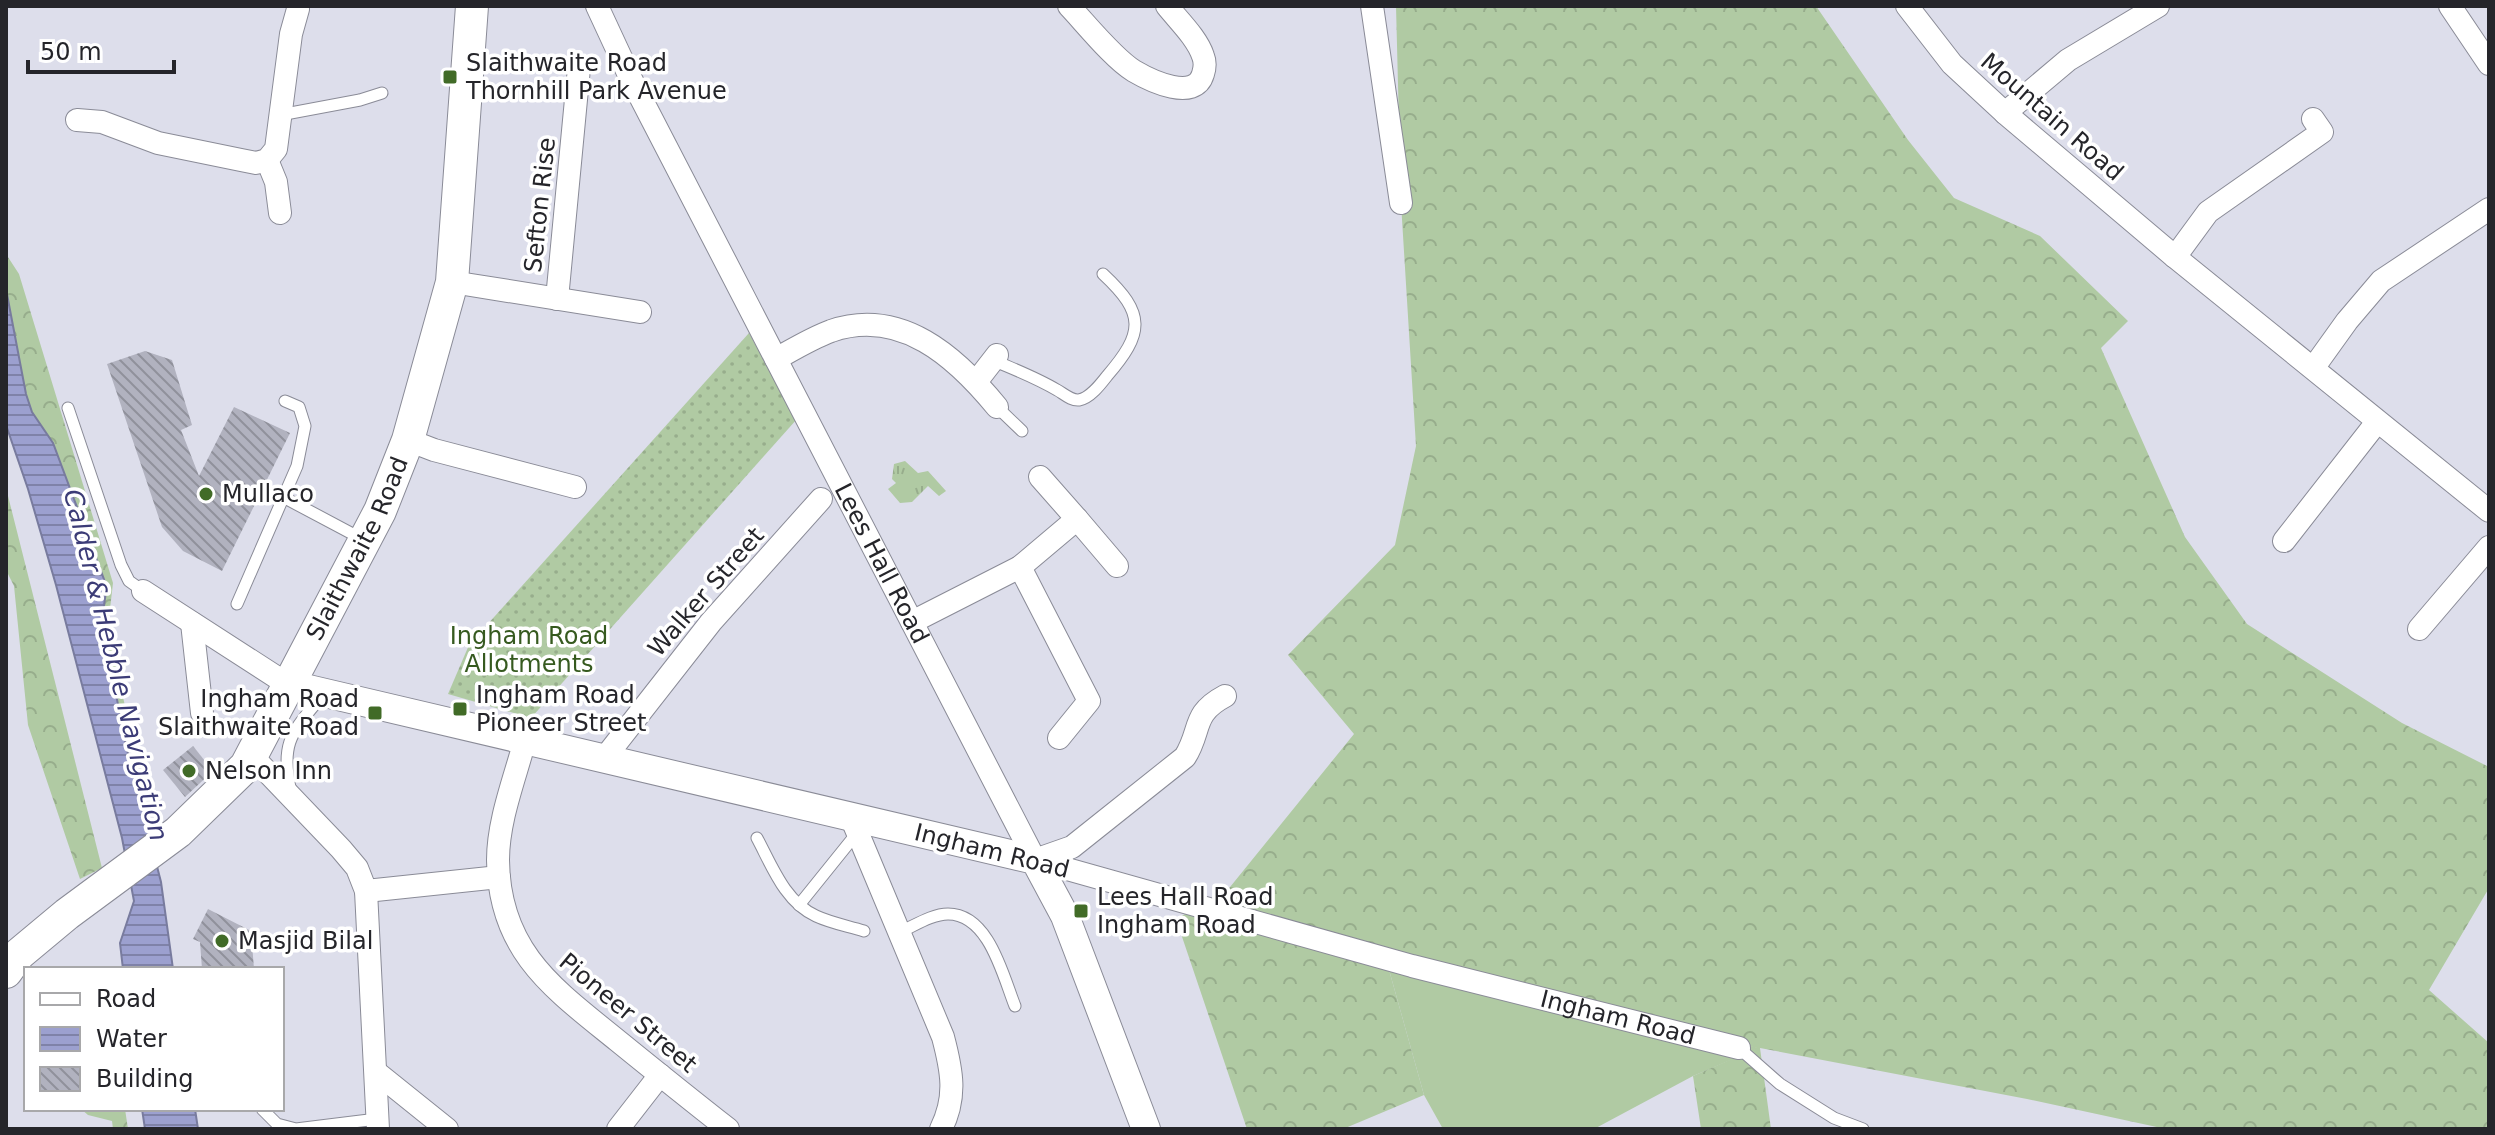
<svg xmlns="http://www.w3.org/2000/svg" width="2495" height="1135" font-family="'DejaVu Sans',sans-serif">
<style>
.grass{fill:#b0caa3}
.forest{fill:url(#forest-crowns)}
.park{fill:url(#park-tufts)}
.garden{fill:url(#garden-dots)}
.water{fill:url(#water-rules);stroke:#787b9e;stroke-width:2}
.building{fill:url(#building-back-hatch)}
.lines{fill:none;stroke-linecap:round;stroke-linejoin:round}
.service-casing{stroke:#8a8b97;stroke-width:13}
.minor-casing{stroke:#8a8b97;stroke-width:24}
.tertiary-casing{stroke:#8a8b97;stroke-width:30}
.secondary-casing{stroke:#8a8b97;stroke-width:34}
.service{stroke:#fff;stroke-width:11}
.minor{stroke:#fff;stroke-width:22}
.tertiary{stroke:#fff;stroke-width:28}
.secondary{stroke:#fff;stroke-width:32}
.poi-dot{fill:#416b27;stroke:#fff;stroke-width:3}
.labels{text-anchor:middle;stroke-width:7;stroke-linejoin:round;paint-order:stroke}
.poi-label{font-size:24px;fill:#25252a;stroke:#fff;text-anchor:start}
.street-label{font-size:24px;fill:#25252a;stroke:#fff}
.park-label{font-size:24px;fill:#365a1f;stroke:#fff}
.water-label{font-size:26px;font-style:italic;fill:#3c3c77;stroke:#fff}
</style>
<defs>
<pattern id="forest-crowns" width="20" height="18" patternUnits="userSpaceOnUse" patternTransform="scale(2)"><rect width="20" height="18" fill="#b0caa3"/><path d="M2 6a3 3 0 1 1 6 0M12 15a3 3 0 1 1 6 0" fill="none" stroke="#97ad8c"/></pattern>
<pattern id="park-tufts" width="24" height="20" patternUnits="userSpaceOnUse" patternTransform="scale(2)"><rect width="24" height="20" fill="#b0caa3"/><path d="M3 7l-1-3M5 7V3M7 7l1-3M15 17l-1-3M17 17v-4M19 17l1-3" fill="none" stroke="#97ad8c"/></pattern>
<pattern id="garden-dots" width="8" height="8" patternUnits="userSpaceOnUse" patternTransform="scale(2)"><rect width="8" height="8" fill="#b0caa3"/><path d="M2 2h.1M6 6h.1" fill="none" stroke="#97ad8c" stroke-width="1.8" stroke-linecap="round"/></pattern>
<pattern id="water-rules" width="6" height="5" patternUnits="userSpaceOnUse" patternTransform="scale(2)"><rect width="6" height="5" fill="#9ca0cf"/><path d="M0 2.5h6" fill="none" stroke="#7f82a8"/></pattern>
<pattern id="building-back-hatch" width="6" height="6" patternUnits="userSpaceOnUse" patternTransform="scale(2)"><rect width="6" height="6" fill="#b1b2bf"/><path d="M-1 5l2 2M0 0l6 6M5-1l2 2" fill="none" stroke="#90919b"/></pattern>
</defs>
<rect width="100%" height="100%" fill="#dddeeb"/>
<polygon class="grass" points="1386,959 1759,1048 1693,1076 1594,1129 1443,1129 1424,1095"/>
<g class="forest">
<polygon points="1396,6 1816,6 1908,140 1954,198 2040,236 2128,321 2101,348 2185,537 2247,624 2402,723 2489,767 2489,888 2429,990 2489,1043 2489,1129 2166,1129 2027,1099 1760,1048 1771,1129 1701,1129 1693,1076 1757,1048 1386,959 1424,1095 1343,1129 1247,1129 1176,919 1226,892 1354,734 1288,655 1395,545 1416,446 1401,203"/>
<polygon points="6,254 19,274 113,583 108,626 126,711 120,715 102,621 102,609 107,593 53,443 32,412 26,394 6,289"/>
<polygon points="6,488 102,868 80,879 28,725 14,586 6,570"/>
<polygon points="81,1109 125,1109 128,1129 113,1129 112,1121 88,1115"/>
</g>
<polygon class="park" points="905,461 918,473 928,471 946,491 939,496 928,486 912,502 900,503 888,489 896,483 892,479 894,464"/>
<polygon class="garden" points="749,333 797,419 531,718 448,694 469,645"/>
<g class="water">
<path d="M6,289L26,394L32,412L53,443L105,582C108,596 102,608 102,622L126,746L161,882L173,969H123L120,943L134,901L122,838L56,585L28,489L6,425Z"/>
<polygon points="142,1109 195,1109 198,1129 145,1129"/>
</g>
<g class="building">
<polygon points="145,351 172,360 192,425 181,430 199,476 234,407 290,433 222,571 183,551 162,527 107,364"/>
<polygon points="193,746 213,771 185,797 163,770"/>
<polygon points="208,909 251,931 254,969 202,969 200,942 193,939"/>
</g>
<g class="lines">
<g class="service-casing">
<g id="service">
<polyline points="280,115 360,100 382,93"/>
<path d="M995,361C1016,370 1037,378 1057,390C1063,393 1071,401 1079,400C1090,398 1100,385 1107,376C1144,333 1146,314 1103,274"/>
<polyline points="997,407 1022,431"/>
<polyline points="68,408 121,565 129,581 143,591"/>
<polyline points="283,497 364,540"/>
<polyline points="237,604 297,466 305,426 299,407 285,401"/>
<path d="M291,792C279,740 294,731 324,693"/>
<path d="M757,838C772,866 785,902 816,916C831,923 848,926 864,931"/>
<polyline points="799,905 857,833"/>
<path d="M900,932C914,926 932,914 948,914C989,914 1003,976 1015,1006"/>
<polyline points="1739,1048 1780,1084 1834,1118 1863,1129"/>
<polyline points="262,1109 277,1124 296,1129 377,1119"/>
</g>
</g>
<g class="minor-casing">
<g id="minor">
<path id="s1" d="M597,6L629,75L1035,860"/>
<path d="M1069,6C1086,24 1114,59 1134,71C1151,81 1195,102 1203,74C1205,68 1205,61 1203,56C1197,38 1179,21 1167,6"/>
<polyline points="1372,6 1401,203"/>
<polyline points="1907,6 1952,64 2005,113 2175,257 2489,511"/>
<polyline points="2450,6 2489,64"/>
<polyline points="2005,113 2068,60 2158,6"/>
<polyline points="77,120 102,122 158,143 241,160 256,163 267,160 276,149 291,34 298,9"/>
<polyline points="267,160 276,182 280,213"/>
<polyline points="2175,257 2208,212 2322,132 2313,119"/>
<polyline points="452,282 640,312"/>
<polyline points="557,299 579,68"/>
<path d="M776,359C794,349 812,338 831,331C901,307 956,357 997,407"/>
<polyline points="2314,367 2347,321 2381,281 2489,209"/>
<polyline points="976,382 997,355"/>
<polyline points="408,440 434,450 575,487"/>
<polyline points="1040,477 1077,519"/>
<polyline points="2284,541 2377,422"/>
<polyline points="1020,567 1089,701 1059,738"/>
<polyline points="143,591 287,684"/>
<polyline points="912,622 1020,567 1077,519 1117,566"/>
<polyline points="192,623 202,713"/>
<polyline points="2419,629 2489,547"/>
<path d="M525,740C515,778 498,820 498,860C499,952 554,989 618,1041C655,1071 691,1100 728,1129"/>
<polyline points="251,755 341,849 357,868 366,891 378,1129"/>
<polyline points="603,760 711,622 821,499"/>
<path d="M851,817L943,1037C952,1071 957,1097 941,1129"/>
<path id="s2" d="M1035,860L1412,966L1739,1048"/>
<path d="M1035,860L1072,847L1185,757C1202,730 1191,714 1225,696"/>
<polyline points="366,891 499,877"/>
<polyline points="376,1072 447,1129"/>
<polyline points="618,1129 660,1075"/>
</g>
</g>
<g class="tertiary-casing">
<polyline id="tertiary" points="287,684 1035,860 1065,916 1146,1129"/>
</g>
<g class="secondary-casing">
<g id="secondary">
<path id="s3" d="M6,972L19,954L67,914L178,832L246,766L380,511L408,440L452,282L472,6"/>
</g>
</g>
<use href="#service" class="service"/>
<use href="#minor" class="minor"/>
<use href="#tertiary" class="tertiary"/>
<use href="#secondary" class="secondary"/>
</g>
<g class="poi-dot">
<rect x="442" y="69" width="16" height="16" rx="4"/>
<circle cx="206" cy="494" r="8"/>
<rect x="452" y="701" width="16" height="16" rx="4"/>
<rect x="367" y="705" width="16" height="16" rx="4"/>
<circle cx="189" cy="771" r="8"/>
<rect x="1073" y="903" width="16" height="16" rx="4"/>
<circle cx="222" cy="941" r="8"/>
</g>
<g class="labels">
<g class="poi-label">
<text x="466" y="71">Slaithwaite Road<tspan x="466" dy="28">Thornhill Park Avenue</tspan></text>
<text x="222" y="502">Mullaco</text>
<text x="476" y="703">Ingham Road<tspan x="476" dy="28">Pioneer Street</tspan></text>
<text x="359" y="707" text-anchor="end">Ingham Road<tspan x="359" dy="28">Slaithwaite Road</tspan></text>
<text x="205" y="779">Nelson Inn</text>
<text x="1097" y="905">Lees Hall Road<tspan x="1097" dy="28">Ingham Road</tspan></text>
<text x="238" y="949">Masjid Bilal</text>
</g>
<g class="street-label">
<text transform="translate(2052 117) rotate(41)" y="8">Mountain Road</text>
<text transform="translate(540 205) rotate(-84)" y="8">Sefton Rise</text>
<text dy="8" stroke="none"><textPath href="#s3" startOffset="562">Slaithwaite Road</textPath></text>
<text dy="8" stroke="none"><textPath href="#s1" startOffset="626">Lees Hall Road</textPath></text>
<text transform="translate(706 592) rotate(-49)" y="8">Walker Street</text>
<text transform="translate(992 851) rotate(14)" y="8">Ingham Road</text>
<text transform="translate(628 1013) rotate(40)" y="8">Pioneer Street</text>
<text dy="8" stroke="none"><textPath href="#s2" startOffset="604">Ingham Road</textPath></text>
</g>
<g class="park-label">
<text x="529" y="644">Ingham Road<tspan x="529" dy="28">Allotments</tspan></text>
</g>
<g class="water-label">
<text transform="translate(116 665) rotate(76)" y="9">Calder &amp; Hebble Navigation</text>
</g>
</g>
<rect width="2495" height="1135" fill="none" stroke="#25252a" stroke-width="16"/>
<rect x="24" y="967" width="260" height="144" fill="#ffffff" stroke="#a8a8aa" stroke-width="2"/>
<rect x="40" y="993" width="40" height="12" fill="#ffffff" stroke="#a8a8aa" stroke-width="2"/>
<text x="96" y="1007" font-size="24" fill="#25252a">Road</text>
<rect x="40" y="1027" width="40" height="24" fill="url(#water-rules)" stroke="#a8a8aa" stroke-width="2"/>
<text x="96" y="1047" font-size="24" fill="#25252a">Water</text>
<rect x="40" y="1067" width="40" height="24" fill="url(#building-back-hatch)" stroke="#a8a8aa" stroke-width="2"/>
<text x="96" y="1087" font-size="24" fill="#25252a">Building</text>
<path d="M28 60v12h146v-12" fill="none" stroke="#25252a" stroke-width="4"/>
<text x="40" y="60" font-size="24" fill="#25252a" stroke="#ffffff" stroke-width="6" paint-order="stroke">50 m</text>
</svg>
